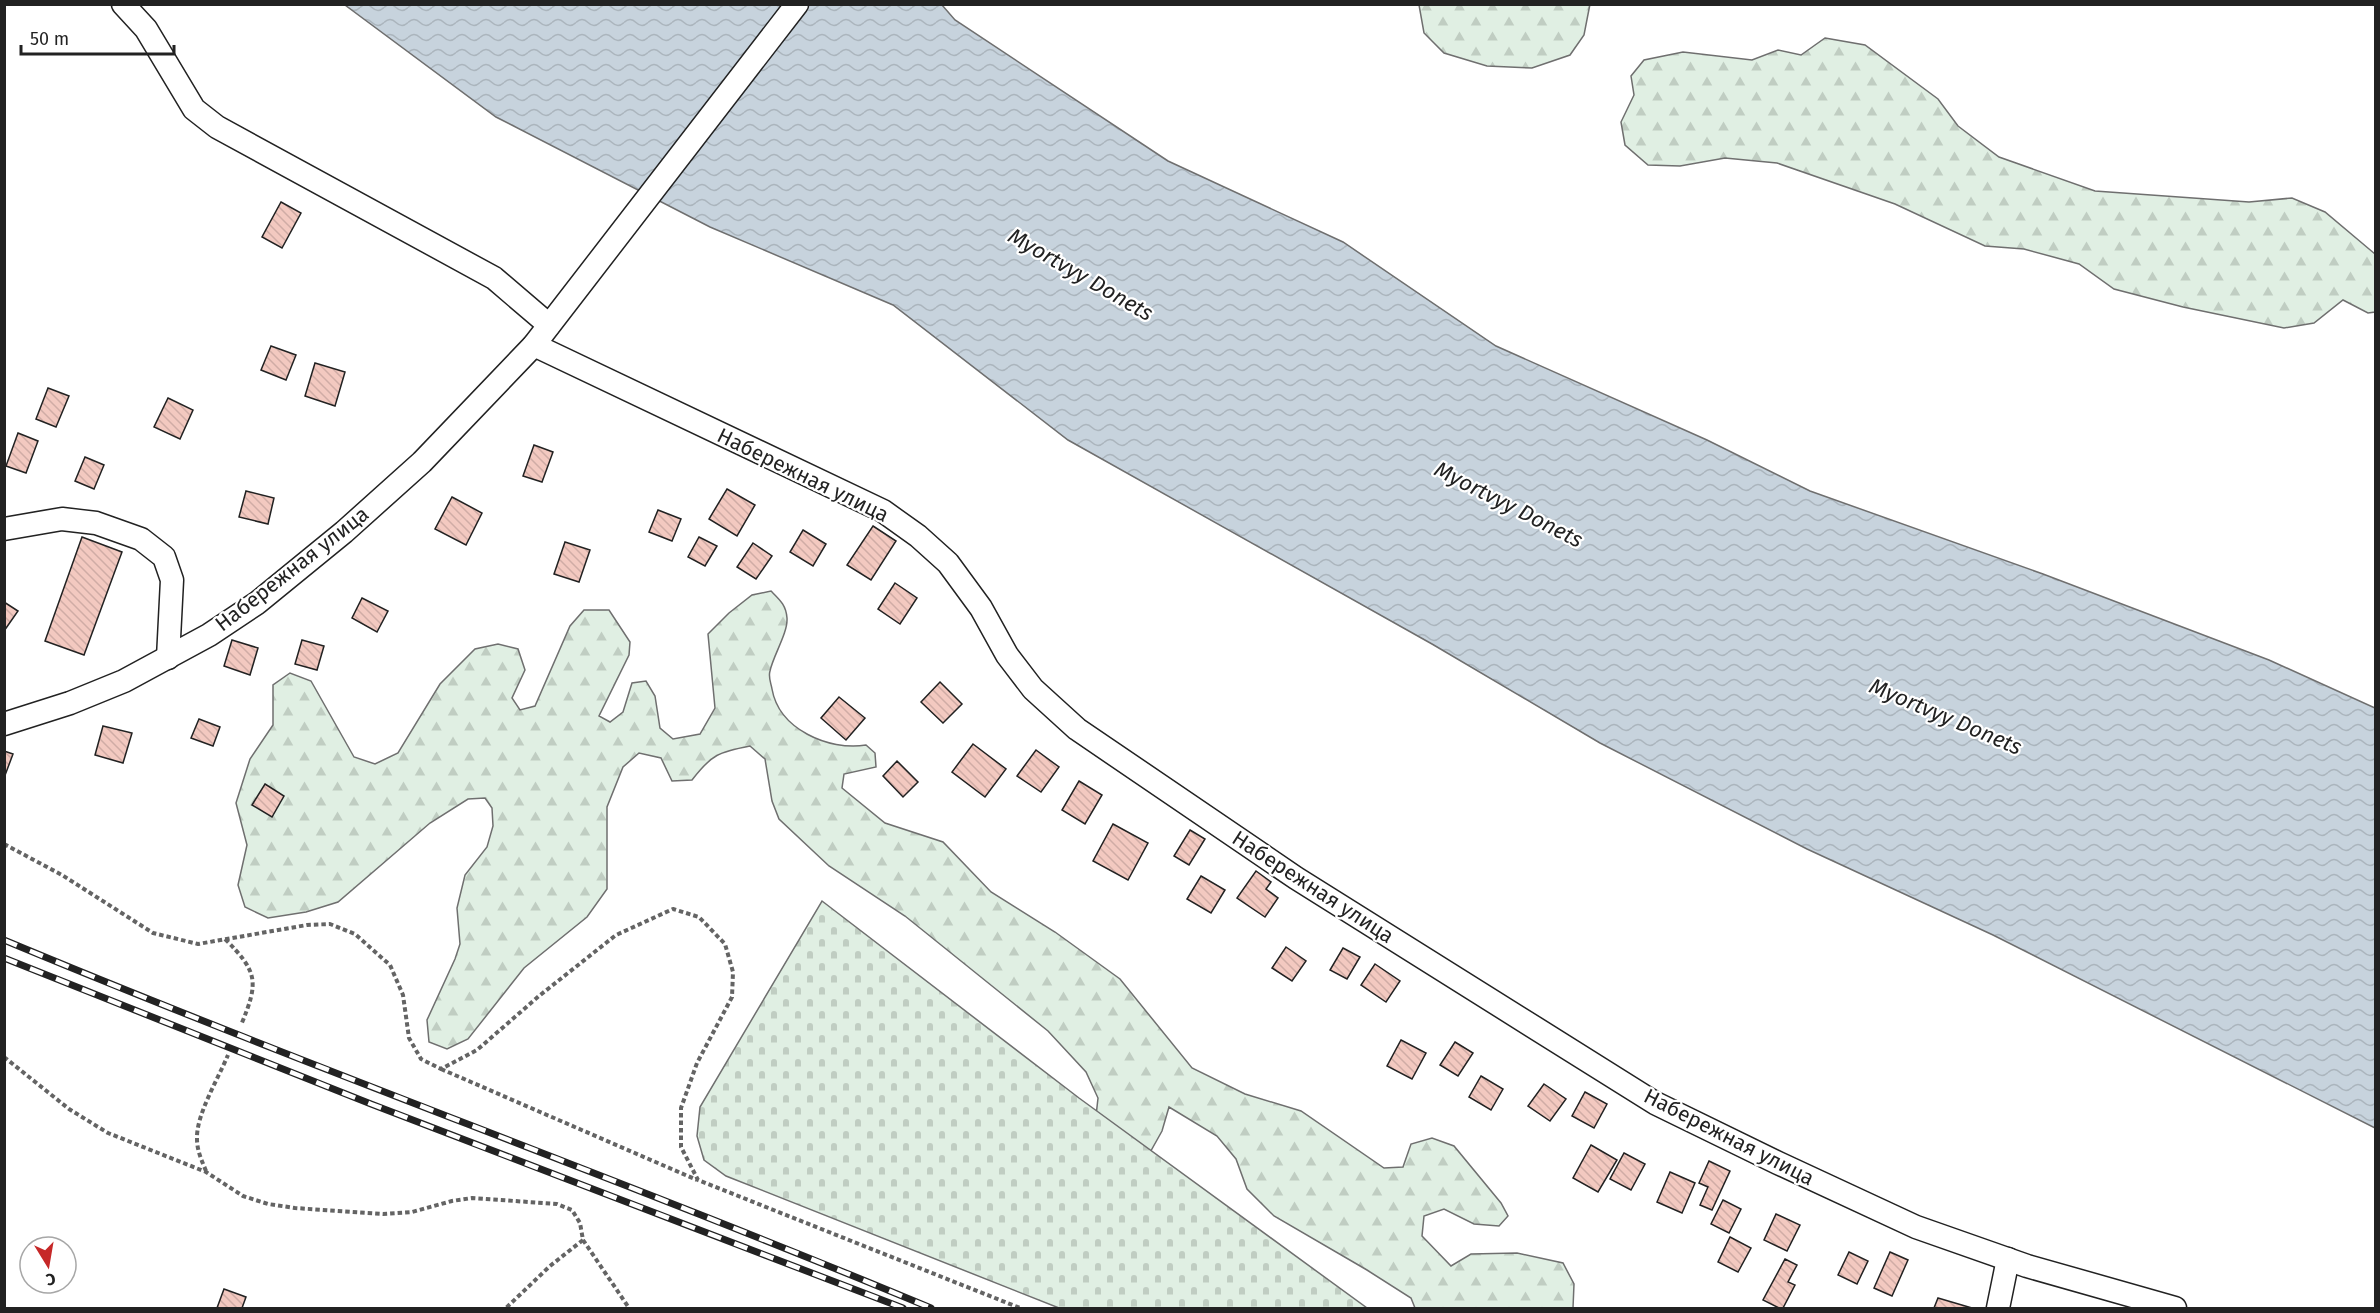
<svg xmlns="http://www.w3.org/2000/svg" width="2380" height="1313" font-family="'Fira Sans',sans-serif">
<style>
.forest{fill:url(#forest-firs);stroke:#6f6f6f;stroke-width:1.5}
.cemetery{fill:url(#cemetery-stones);stroke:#6f6f6f;stroke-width:1.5}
.water{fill:url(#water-waves);stroke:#6f6f6f;stroke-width:1.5}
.building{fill:url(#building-back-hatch);stroke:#222;stroke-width:1.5}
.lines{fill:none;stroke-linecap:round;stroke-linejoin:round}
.minor-casing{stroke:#222;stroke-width:25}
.path{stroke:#646464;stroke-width:4;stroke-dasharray:4.5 3;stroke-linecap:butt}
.minor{stroke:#fff;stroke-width:22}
.rail-casing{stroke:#222;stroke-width:7}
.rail{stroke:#fff;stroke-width:4.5;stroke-dasharray:14;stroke-linecap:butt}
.labels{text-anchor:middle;stroke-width:4.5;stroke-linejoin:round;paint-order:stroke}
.street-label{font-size:21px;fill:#222;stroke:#fff}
.water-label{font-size:22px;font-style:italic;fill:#222;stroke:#fff}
</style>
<defs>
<pattern id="forest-firs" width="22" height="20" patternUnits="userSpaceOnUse" patternTransform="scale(1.5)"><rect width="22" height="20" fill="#e0efe3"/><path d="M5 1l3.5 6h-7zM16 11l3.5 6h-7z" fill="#c0cdc2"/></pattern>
<pattern id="cemetery-stones" width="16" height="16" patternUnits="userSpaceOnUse" patternTransform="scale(1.5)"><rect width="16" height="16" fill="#e0efe3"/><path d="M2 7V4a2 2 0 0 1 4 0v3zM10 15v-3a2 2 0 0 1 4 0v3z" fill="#c0cdc2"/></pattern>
<pattern id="water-waves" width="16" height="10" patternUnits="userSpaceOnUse" patternTransform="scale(1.5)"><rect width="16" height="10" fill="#c7d3dd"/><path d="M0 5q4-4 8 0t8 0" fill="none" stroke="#abb5bd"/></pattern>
<pattern id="building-back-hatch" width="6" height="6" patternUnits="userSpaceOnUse" patternTransform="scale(1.5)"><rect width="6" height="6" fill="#f3c9c0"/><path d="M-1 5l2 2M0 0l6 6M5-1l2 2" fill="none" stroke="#d0aca5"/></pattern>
</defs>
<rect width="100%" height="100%" fill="#fff"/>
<g class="forest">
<polygon points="1590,4 1584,35 1570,55 1532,68 1487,66 1444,53 1424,33 1419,5"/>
<polygon points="1825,38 1865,45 1938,99 1958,126 1999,157 2095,191 2249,202 2292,198 2325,212 2375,254 2375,312 2368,313 2343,300 2314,323 2284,328 2183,307 2114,289 2079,264 2024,249 1985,246 1895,204 1777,163 1725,158 1680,166 1648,165 1625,145 1621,122 1634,95 1631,76 1644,60 1683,52 1752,60 1778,50 1801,55"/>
<path d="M771,591C780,600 786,605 787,618C788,633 773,656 770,671C768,677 771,683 772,689C779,729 828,751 866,745L875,753L876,767L844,774L842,788L885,823L943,842L991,892L1055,932L1120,979L1192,1068L1245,1094L1301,1111L1384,1168L1403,1167L1411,1144L1432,1138L1454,1146L1501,1203L1508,1216L1499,1226L1474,1224L1444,1209L1424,1216L1422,1236L1451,1266L1471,1254L1517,1253L1563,1263L1574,1284L1573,1308H1415L1411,1298L1367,1270L1274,1216L1247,1189L1236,1159L1217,1136L1169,1107L1162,1131L1148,1156L1095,1125L1098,1098L1086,1072L1048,1031L905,916L829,866L779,819L772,801L765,759L750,746C719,752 712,754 692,780L672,781L661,758L639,753L623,767L607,807V889L587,917L524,968L468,1039L447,1049L429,1042L427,1020L455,959L460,944L457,908L465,875L487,847L493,826L492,808L485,798L468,799L430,823L338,902L306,912L268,918L245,907L238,885L247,845L236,803L250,759L273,725V685L290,673L311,681L354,757L375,764L398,753L440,684L475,649L498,644L518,649L525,670L512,698L520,710L535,706L570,626L584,610H609L630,642L629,655L599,716L610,722L623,712L632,683L646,681L655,696L660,728L673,739L700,734L715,708L708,634L729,613L752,595Z"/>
</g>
<polygon class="cemetery" points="822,901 1079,1098 1367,1308 1059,1308 726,1176 704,1160 697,1136 700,1107"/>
<polygon class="water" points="345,5 942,5 955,20 1168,161 1343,242 1496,346 1707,440 1810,491 2043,574 2269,660 2375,708 2375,1128 1993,935 1807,849 1600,743 1432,644 1068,440 893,305 710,227 496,117"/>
<g class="building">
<polygon points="281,202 301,213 282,248 262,237"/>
<polygon points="271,346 296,355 286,380 261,370"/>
<polygon points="315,363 345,372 335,406 305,396"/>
<polygon points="48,388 69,396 56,427 36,419"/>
<polygon points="168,398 193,410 180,439 154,427"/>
<polygon points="18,433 38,441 26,473 6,466"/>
<polygon points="534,445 553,452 542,482 523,476"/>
<polygon points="85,457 104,465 94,489 75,481"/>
<polygon points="727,489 755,505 737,536 709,519"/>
<polygon points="246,491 274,498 268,524 239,517"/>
<polygon points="452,497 482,513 466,545 435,529"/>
<polygon points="658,510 681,519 672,541 649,532"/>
<polygon points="873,526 896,541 871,580 847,565"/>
<polygon points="803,530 826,544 813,566 790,552"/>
<polygon points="82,537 122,552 84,655 45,641"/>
<polygon points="699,537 717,546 705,566 688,557"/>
<polygon points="565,542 590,550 579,582 554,574"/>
<polygon points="753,543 772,556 756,579 737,567"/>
<polygon points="895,583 917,598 900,624 878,609"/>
<polygon points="362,598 388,611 377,632 352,618"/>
<polygon points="4,602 18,611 4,631"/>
<polygon points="232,640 258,648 250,675 224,666"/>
<polygon points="302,640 324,646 317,670 295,664"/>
<polygon points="940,682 962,704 943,723 921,702"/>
<polygon points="839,697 865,718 846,740 821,718"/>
<polygon points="199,719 220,727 213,746 191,738"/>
<polygon points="103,726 132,733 123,763 95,755"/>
<polygon points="973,744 1006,769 985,797 952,772"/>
<polygon points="1036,750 1059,767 1041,792 1017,776"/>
<polygon points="4,751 13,754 4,778"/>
<polygon points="897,761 918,782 903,797 883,776"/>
<polygon points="1079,781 1102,795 1085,824 1062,810"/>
<polygon points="265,784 284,796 272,817 252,805"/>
<polygon points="1113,824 1148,843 1128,880 1093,861"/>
<polygon points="1190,830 1205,839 1189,865 1174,856"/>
<polygon points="1256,871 1271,882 1266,889 1278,898 1265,917 1237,898"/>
<polygon points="1201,876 1225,890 1211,913 1187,899"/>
<polygon points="1286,947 1306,961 1292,981 1272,968"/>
<polygon points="1343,948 1360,957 1347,979 1330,970"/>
<polygon points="1375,964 1400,981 1386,1002 1361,985"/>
<polygon points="1401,1040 1426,1053 1412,1079 1387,1066"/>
<polygon points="1455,1042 1473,1053 1458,1076 1440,1065"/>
<polygon points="1481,1076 1503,1089 1491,1110 1469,1097"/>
<polygon points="1544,1084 1566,1099 1550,1121 1528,1106"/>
<polygon points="1585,1092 1607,1104 1594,1128 1572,1116"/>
<polygon points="1591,1145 1617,1160 1598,1192 1573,1178"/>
<polygon points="1624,1153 1645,1164 1631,1190 1610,1179"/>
<polygon points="1709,1161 1730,1171 1712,1210 1700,1205 1708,1187 1699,1183"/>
<polygon points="1670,1172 1695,1183 1682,1213 1657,1202"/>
<polygon points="1723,1200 1741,1209 1729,1233 1711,1224"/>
<polygon points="1776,1214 1800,1225 1787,1251 1764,1240"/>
<polygon points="1730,1237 1751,1248 1738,1272 1718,1262"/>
<polygon points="1849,1252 1868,1261 1857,1284 1838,1275"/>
<polygon points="1890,1252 1908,1260 1892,1296 1874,1288"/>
<polygon points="1785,1259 1797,1265 1788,1282 1795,1285 1783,1308 1779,1308 1763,1300"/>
<polygon points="224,1289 246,1297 242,1308 217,1308"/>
<polygon points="1938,1298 1972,1308 1934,1308"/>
</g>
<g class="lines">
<g class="minor-casing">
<g id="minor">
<polyline points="123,4 146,29 194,109 217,127 494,278 549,325"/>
<polyline points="534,345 883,511 918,536 948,563 981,608 1007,655 1033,689 1077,729 1296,878 1655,1103 1778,1163 1916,1227 2027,1266 2175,1308"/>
<polyline points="4,529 62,519 96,523 141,539 164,557 172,580 168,658"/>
<polyline points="4,724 70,703 124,681 209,635 257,603 344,532 422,462 534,345 797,4"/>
<polyline points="1998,1308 2008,1259"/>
</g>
</g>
<g class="path">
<polyline points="4,844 62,875 153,933 198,944 307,925 330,924 355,934 390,965 403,995 409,1038 421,1059 441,1069 477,1050 539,996 616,935 673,909 699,917 725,944 733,972 732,997 697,1063 681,1108 681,1147 698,1180 1020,1308"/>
<path d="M225,939C258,972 259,982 241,1025"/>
<polyline points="4,1057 69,1109 108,1133 206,1172 243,1196 268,1204 295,1208 383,1214 412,1212 452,1201 472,1198 557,1204 572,1210 580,1223 583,1240 550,1266 506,1308"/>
<polyline points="441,1069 697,1180"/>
<path d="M206,1171C202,1161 197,1151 197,1139C196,1115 218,1079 228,1055"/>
<polyline points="583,1240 629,1308"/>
</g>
<use href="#minor" class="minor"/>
<g class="rail-casing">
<g id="rail">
<path d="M4,940C311,1068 624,1180 931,1308"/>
<polyline points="4,958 371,1104 903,1308"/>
</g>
</g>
<use href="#rail" class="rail"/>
</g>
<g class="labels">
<g class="street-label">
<text transform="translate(803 475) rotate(26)" y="7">Набережная улица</text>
<text transform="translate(292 569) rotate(-38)" y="7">Набережная улица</text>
<text transform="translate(1313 887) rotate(33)" y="7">Набережная улица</text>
<text transform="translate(1729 1137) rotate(27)" y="7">Набережная улица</text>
</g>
<g class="water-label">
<text transform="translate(1081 274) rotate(30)" y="8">Myortvyy Donets</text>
<text transform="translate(1509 504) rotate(27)" y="8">Myortvyy Donets</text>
<text transform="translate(1946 716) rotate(23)" y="8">Myortvyy Donets</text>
</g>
</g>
<rect width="2380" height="1313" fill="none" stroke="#222222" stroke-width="12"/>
<g transform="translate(48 1265) rotate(169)"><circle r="28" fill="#ffffff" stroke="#a7a7a7" stroke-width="1.5"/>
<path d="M0-4.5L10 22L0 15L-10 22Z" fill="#c62828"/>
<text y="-9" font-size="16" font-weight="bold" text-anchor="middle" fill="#222222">С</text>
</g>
<path d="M21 45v9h153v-9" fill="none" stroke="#222222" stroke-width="3"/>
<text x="30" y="45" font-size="18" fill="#222222" stroke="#ffffff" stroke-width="4.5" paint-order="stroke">50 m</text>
</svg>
